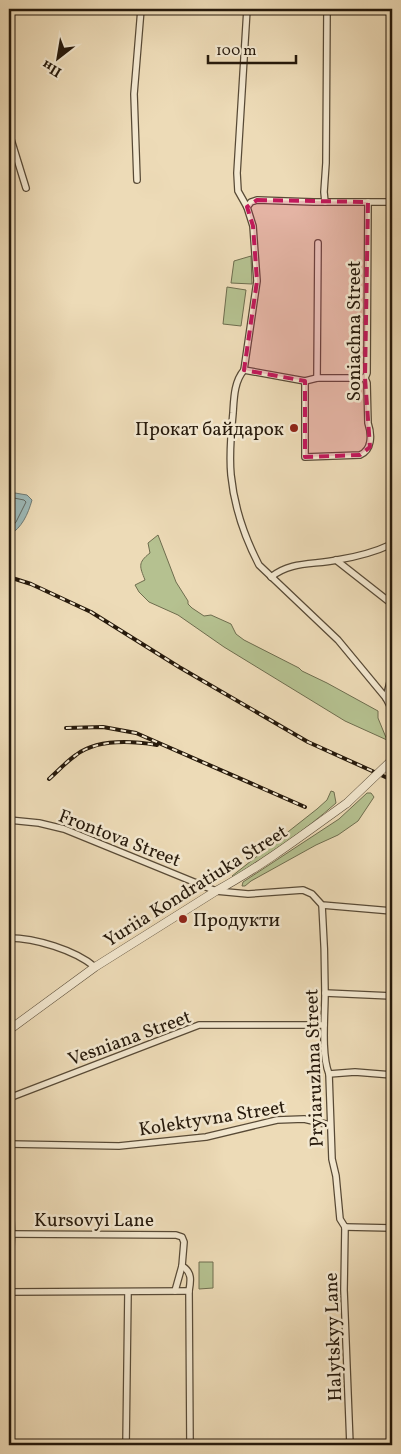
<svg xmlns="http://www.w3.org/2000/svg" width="401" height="1454" font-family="Vollkorn,serif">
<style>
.green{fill:#b5c190;stroke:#6e6d4e}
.water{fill:#9cb9b8;stroke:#6d7973}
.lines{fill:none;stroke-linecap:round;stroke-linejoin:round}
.shore{stroke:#616962;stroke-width:1}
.minor-casing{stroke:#584a36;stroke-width:8}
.tertiary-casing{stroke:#584a36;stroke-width:9}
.minor{stroke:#f3e8d0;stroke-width:5.5}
.tertiary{stroke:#f3e8d0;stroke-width:8}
.rail-casing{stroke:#26190b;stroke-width:4}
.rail{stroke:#f3e8d0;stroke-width:2;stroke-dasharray:5.5;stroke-linecap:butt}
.tertiary-bridge-casing{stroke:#584a36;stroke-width:9;stroke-linecap:butt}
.tertiary-bridge{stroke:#f3e8d0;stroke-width:8}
.marked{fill:#c2185b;fill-opacity:0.2;stroke:#c2185b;stroke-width:4;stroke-dasharray:10 6;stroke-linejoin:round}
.poi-dot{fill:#8f2418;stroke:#f3e8d0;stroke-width:2}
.labels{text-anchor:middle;stroke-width:5;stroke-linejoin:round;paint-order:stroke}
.street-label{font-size:19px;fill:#26190b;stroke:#f3e8d0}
.poi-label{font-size:19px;fill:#26190b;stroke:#f3e8d0;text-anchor:end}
</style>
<rect width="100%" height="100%" fill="#eddbb7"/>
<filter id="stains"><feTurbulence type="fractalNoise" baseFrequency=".004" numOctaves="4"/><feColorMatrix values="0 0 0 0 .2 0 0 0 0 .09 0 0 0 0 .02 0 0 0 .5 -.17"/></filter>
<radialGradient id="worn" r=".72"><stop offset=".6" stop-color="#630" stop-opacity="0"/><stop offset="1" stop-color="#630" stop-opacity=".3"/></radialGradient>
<g class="green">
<polygon points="251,256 252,284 231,283 234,261"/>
<polygon points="227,287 246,290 241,326 223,324"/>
<path d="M158,535L176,582L188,601V604L192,608L204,616L211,615L231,624L236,634L244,640L299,668L302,671L327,683L378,711V718L387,740L345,721L224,647L178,615L149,602L139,592L135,585L145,580C140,567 137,563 150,553L148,543Z"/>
<path d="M331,791L334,792L336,803C305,831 268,854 234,877L232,876L317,809L327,800Z"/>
<polygon points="367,793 371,793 374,797 358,821 338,835 316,845 251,881 245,886 242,886 243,882 339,819"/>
<polygon points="199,1262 213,1262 213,1288 199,1289"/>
</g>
<path class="water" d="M9,492L27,495L32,500C28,514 22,528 9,535Z"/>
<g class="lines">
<polyline class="shore" points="9,497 24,500 26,502 16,522 9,530"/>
<g class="minor-casing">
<g id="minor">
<path d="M247,9L237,173L238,191L247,207L253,226L257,281L244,370C234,382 234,398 233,413C231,433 229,454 231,475C234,505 245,538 259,565L338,640L386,698L392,710"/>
<polyline points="9,133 26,188"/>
<polyline points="137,180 134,94 141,9"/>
<polyline points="325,202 324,192 326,163 327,9"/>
<polyline points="247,207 251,202 257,200 314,202 392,202"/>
<polyline points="244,370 305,381 317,378 365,378"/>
<polyline points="317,378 318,243"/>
<path d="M305,381V457L360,455C372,450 372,435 368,423L367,383L365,378L367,373L368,202"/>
<polyline points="336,560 392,604"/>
<path d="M271,577C291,561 313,565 337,560C356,557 375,552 392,544"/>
<polyline points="386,698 392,674"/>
<polyline points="9,820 39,823 64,829 216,891 248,894 303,890 312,894 322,905 392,911"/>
<path d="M322,905C324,934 325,964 325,993C325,1016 321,1054 329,1074L332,1159L336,1176L340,1219L345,1227"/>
<path d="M9,938C35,938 75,950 95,967"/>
<polyline points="325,993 392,996"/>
<polyline points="329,1074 355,1072 392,1075"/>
<polyline points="9,1098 199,1025 324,1025"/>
<polyline points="9,1144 119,1146 206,1137 277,1120 304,1119 330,1125"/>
<polyline points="345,1227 344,1290 350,1445"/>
<polyline points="345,1227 392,1228"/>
<path d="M11,1234L176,1235L182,1237L184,1242L182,1266C192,1272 191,1280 189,1291L190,1445"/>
<polyline points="175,1291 182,1266"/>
<polyline points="9,1292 189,1291"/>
<polyline points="126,1445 128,1292"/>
</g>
</g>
<g class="tertiary-casing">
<g id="tertiary">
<path d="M9,1030L95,967L216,891C262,866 304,834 347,803"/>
<polyline points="9,1179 11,1234 9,1284"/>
</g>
</g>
<use href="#minor" class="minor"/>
<use href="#tertiary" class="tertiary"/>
<g class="rail-casing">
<g id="rail">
<polyline points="9,577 31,584 91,612 179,667 308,742 392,780"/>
<polyline points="66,728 103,727 136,733 305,807"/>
<path d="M49,779C58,771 66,762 76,755C97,739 132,741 157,745"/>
</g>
</g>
<use href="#rail" class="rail"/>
<g class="tertiary-bridge-casing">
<polyline id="tertiary-bridge" points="347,803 392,760"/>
</g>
<use href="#tertiary-bridge" class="tertiary-bridge"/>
</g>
<path class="marked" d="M257,200L368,202L365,378L370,447L360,455L305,457V381L244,370L257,281L253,226L247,207Z"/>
<g class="poi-dot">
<circle cx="294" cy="428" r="5"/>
<circle cx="183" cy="919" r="5"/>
</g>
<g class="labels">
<g class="street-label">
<text transform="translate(353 331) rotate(-90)" y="7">Soniachna Street</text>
<text transform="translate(120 837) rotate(21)" y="7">Frontova Street</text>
<text transform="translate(195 885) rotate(-32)" y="7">Yuriia Kondratiuka Street</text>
<text transform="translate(129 1037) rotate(-20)" y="7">Vesniana Street</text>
<text transform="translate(313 1068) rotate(-92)" y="7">Pryiaruzhna Street</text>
<text transform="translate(212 1117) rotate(-9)" y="7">Kolektyvna Street</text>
<text x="94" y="1226">Kursovyi Lane</text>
<text transform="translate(332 1337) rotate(-92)" y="7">Halytskyy Lane</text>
</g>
<g class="poi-label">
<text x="284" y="435">Прокат байдарок</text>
<text x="193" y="926" text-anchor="start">Продукти</text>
</g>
</g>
<rect width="401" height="1454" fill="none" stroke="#eddbb7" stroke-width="30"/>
<rect x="10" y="10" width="381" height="1434" fill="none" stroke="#26190b" stroke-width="2.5"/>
<rect x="15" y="15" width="371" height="1424" fill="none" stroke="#26190b"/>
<g transform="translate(58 58) rotate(211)" stroke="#f3e8d0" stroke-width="4" paint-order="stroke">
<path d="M0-4L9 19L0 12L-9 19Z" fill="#26190b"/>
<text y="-8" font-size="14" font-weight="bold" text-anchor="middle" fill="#26190b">Пн</text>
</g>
<path d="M208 55v8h88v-8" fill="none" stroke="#26190b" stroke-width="2.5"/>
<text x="216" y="55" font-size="15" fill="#26190b" stroke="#f3e8d0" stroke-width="4" paint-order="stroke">100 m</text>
<rect width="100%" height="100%" filter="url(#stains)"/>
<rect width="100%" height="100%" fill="url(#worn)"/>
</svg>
